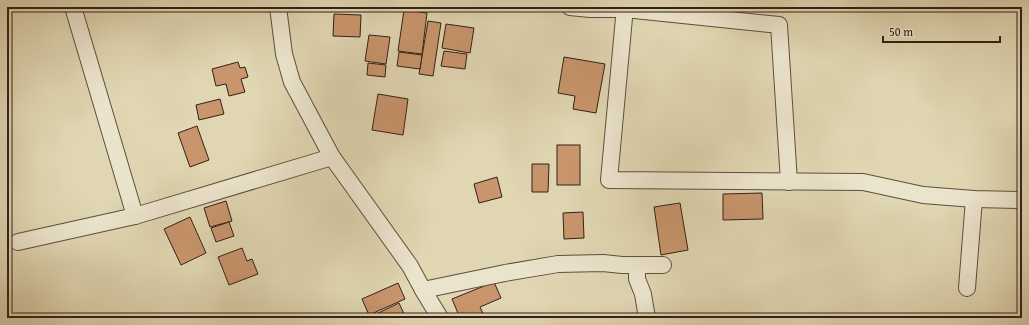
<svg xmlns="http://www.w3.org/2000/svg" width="1029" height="325" font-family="'Gentium Book Plus',serif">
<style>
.building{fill:#c9956c;stroke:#322018}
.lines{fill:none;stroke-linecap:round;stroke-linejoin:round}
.minor-casing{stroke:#5e4e3e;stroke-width:18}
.minor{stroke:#ebe4cd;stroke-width:16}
</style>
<rect width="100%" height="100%" fill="#e0d6b2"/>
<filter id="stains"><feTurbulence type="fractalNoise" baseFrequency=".005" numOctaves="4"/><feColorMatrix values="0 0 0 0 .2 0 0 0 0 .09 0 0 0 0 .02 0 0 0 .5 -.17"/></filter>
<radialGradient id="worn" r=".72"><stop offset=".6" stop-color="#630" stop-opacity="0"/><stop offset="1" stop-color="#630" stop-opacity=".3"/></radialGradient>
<g class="building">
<polygon points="404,10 427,13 422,54 398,51"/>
<polygon points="334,14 361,15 360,37 333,36"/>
<polygon points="428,21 441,23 433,76 419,74"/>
<polygon points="446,24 474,28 470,53 442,48"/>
<polygon points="369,35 390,37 386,64 365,61"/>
<polygon points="444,51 467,54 465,69 441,66"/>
<polygon points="399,52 422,55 420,69 397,66"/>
<polygon points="564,57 605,64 596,113 573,109 575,96 558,93"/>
<polygon points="238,62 240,68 245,67 248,77 241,79 245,92 229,96 226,84 216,86 212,69"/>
<polygon points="368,63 386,65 385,77 367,75"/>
<polygon points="378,94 408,99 403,135 372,130"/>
<polygon points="220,99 224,114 199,120 196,105"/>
<polygon points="197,126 209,160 190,167 178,133"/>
<rect x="557" y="145" width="23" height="40"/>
<polygon points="532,164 549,164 548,192 532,192"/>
<polygon points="497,177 502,197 479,203 474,184"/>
<polygon points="762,193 763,219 723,220 723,194"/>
<polygon points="226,201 232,221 210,227 204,208"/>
<polygon points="680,203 688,250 661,255 654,207"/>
<polygon points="583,212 584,238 564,239 563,213"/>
<polygon points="190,217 206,253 181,265 164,229"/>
<polygon points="229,222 234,236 216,242 211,228"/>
<polygon points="242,248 247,261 252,259 258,274 229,285 218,257"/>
<polygon points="494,282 501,298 480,307 485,318 460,318 452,299"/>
<polygon points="398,283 405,299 369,315 362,299"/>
<polygon points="399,303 406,318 368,318"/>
</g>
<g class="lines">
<g class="minor-casing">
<g id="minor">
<polyline points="73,7 135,216 332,157"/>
<polyline points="278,7 284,54 292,82 332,157 410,266 423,290 440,318"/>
<polyline points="570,7 590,9 625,9 779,25 789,182"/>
<polyline points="625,7 609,180 863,182 923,195 974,199 1022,200"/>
<polyline points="18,242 135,216"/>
<polyline points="637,265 663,265"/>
<polyline points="967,288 974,199"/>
<polyline points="423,290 505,273 558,264 603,263 622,265 637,265 637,279 643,294 647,318"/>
</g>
</g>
<use href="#minor" class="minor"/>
</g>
<rect width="1029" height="325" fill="none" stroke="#e0d6b2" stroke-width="24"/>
<rect x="8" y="8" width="1013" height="309" fill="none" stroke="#322018" stroke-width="2"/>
<rect x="12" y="12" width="1005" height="301" fill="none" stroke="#322018"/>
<path d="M883 36v6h117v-6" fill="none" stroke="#322018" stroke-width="2"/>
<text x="889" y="36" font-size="12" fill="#322018" stroke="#ebe4cd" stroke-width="3" paint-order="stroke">50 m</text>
<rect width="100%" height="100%" filter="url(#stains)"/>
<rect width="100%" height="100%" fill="url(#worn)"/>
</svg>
